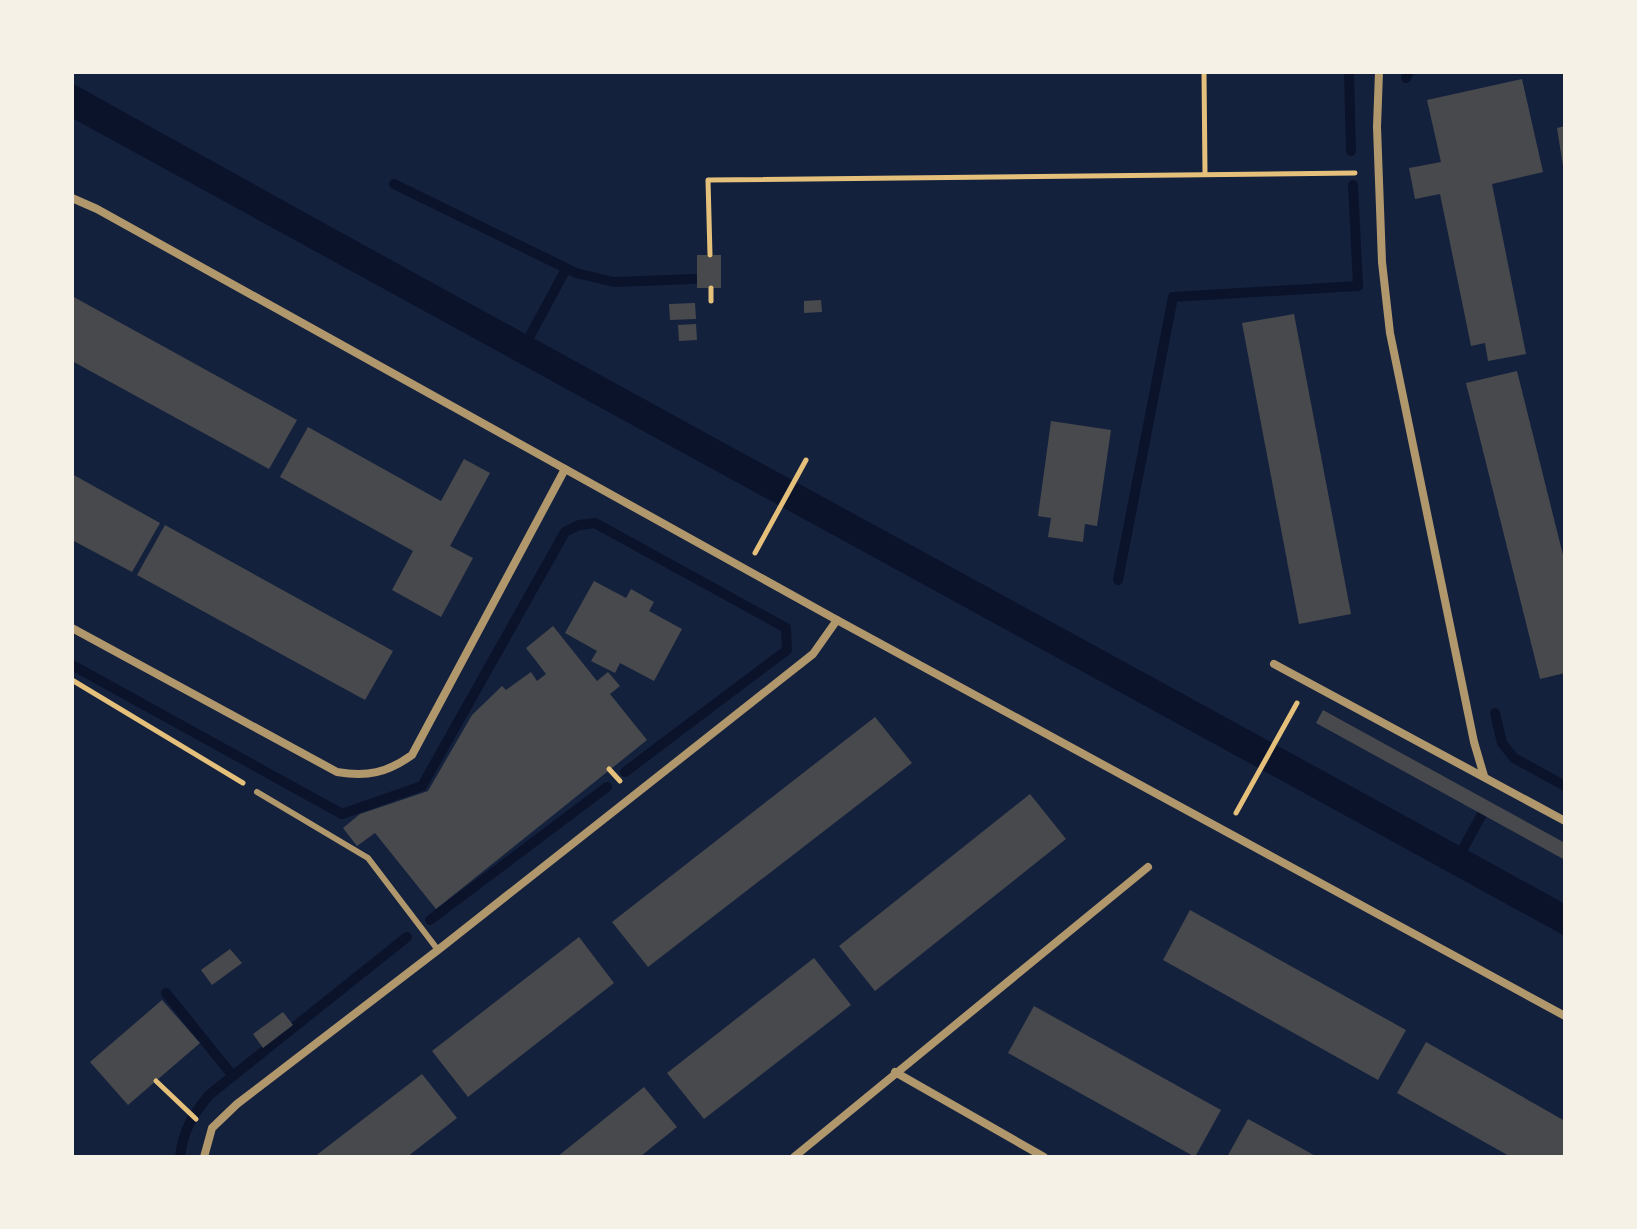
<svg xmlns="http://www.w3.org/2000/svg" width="1637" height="1229" font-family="'DM Sans',sans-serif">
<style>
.water{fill:#0b132b}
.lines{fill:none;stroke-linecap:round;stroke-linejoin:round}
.stream{stroke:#0b132b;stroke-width:10}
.building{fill:#48494c}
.path{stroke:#e5c07b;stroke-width:5}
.service{stroke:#b1986c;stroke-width:6}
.minor{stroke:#b1986c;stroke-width:8}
</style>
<rect width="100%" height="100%" fill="#14213d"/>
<path class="water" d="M72,83C568,360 1068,629 1565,904V936L72,118Z"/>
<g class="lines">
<g class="stream">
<polyline points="1349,72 1351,151"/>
<polyline points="1406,78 1409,72"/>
<polyline points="394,184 576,273 614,282 694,279"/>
<polyline points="524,347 566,269"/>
<polyline points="1118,580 1173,297 1358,286 1353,185"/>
<polyline points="72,665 342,814 422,786 565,532 579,525 595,523 786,628 787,650 625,772"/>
<polyline points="1495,713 1502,743 1514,758 1565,786"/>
<polyline points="1458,858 1482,814"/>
<polyline points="430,920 607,787"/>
<polyline points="166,993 233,1076"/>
<path d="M180,1157C183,1130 192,1116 209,1095L407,937"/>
</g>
</g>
<g class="building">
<polygon points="1522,79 1543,172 1492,184 1526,354 1488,361 1485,343 1471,346 1440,194 1415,199 1409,168 1441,162 1427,100"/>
<polygon points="1565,126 1565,166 1563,166 1557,128"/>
<rect x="697" y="255" width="24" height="33"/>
<polygon points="72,296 297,420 269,469 72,361"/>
<polygon points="821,300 822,312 804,313 804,301"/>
<polygon points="695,303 696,319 670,320 669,304"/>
<polygon points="1294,314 1351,614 1299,624 1242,323"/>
<polygon points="696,324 697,340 679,341 678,325"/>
<polygon points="1517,371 1565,563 1565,673 1540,679 1466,383"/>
<polygon points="1051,421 1111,430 1097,526 1085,524 1083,542 1048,537 1051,518 1038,516"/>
<polygon points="308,427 441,501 464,459 490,473 450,546 473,558 441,617 392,590 413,551 280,477"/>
<polygon points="72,474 160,523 132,572 72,540"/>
<polygon points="165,525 393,651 365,700 137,575"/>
<polygon points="594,581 626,598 631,589 654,602 649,611 682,629 654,681 620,663 615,673 591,661 597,651 565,633"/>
<polygon points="553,626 597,681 608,672 620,686 610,694 647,740 436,909 375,833 357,846 343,828 360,814 428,791 472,715 502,686 506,690 531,672 537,681 546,674 526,648"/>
<polygon points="1323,710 1565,843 1565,860 1316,723"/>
<polygon points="875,717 912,763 648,967 612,922"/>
<polygon points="1030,794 1066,839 875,991 839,946"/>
<polygon points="1190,910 1406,1030 1378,1080 1163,960"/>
<polygon points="579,937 614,983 468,1097 432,1051"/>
<polygon points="230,949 242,963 212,985 201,970"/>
<polygon points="814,958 851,1005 704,1119 667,1073"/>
<polygon points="162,1000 200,1043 128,1105 90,1062"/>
<polygon points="1034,1006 1221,1110 1195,1157 1008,1053"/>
<polygon points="283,1012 293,1025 263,1048 253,1034"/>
<polygon points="1426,1042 1565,1121 1565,1157 1511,1157 1397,1093"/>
<polygon points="422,1074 457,1118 407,1157 314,1157"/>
<polygon points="644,1087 677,1127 652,1147 640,1157 557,1157"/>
<polygon points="1248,1119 1303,1149 1317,1157 1227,1157"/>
</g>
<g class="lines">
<g class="path">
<polyline points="1204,72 1205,174"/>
<polyline points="710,255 708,180 1355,173"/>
<polyline points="711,288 711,301"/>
<polyline points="755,553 806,460"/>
<polyline points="72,680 243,783"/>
<polyline points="609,769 620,781"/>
<polyline points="1236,813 1297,703"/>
<polyline points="156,1081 196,1119"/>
</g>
<polyline class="service" points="257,792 368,858 438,950"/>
<g class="minor">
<polyline points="1379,72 1377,127 1382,262 1390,333 1474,742 1484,776"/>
<polyline points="72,198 97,209 837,620 1565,1016"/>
<path d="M72,628L337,772C367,777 387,773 412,755L565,469"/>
<polyline points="1274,664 1565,821"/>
<polyline points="895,1072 1044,1157"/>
<polyline points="204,1157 212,1128 237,1104 438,950 813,654 837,620"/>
<polyline points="794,1157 1148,867"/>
</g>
</g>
<rect width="1637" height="1229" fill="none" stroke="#f6f1e7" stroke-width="148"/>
</svg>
